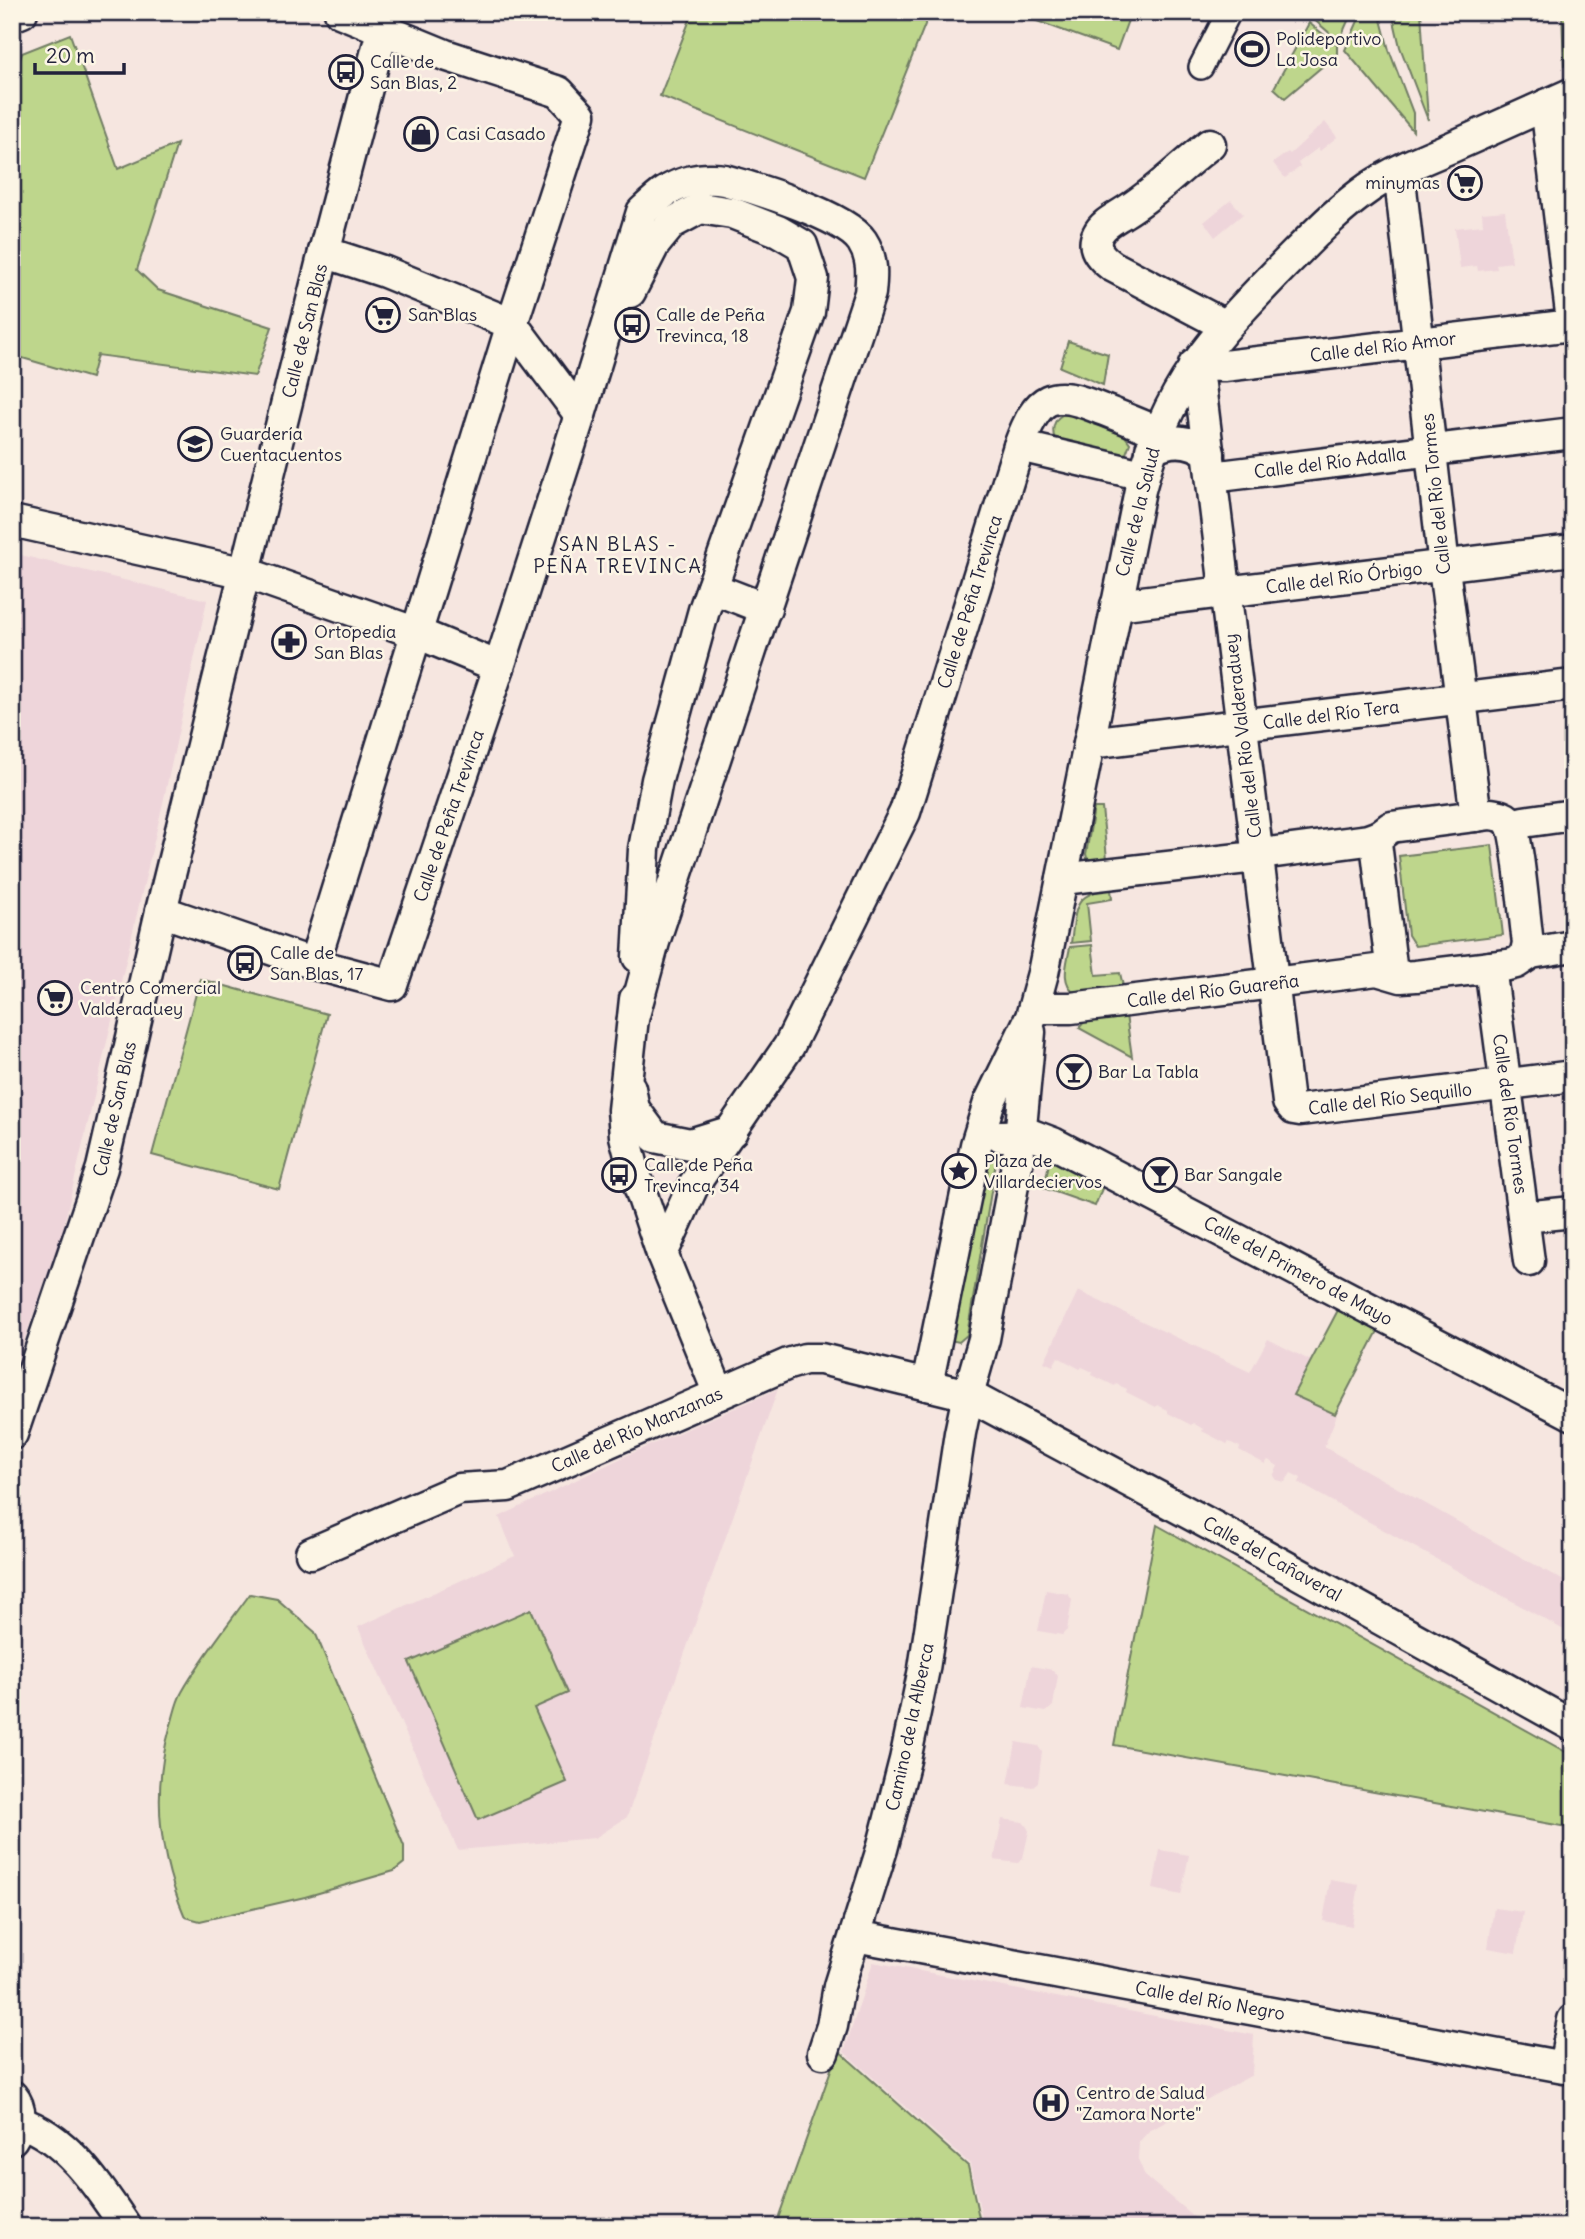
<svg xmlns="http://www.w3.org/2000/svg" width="1585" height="2239" font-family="Delius,sans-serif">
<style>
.built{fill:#eed5da}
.green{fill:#bed68c;stroke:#707c64;stroke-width:2}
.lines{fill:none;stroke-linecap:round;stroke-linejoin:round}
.pedestrian-casing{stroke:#22223b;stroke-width:28}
.minor-casing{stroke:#22223b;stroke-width:35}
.pedestrian{stroke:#fcf5e5;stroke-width:23}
.minor{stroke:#fcf5e5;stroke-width:30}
.labels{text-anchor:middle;stroke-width:5;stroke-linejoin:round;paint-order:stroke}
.poi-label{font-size:18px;fill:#22223b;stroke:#fcf5e5;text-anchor:start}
.street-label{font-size:18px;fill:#22223b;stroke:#fcf5e5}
.neighbourhood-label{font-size:19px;letter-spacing:2px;fill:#22223b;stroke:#fcf5e5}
</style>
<rect width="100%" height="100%" fill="#f6e6e0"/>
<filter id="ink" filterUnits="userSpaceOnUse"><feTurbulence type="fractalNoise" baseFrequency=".0143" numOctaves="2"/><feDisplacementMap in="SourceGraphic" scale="14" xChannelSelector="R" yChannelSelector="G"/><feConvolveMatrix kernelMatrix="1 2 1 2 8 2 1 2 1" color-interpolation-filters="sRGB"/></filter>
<g filter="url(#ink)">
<g class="built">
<polygon points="1325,122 1337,137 1320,151 1318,148 1298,163 1300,167 1285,178 1273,163 1288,152 1290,154"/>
<polygon points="1231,200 1243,214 1215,237 1204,222"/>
<polygon points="1505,211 1512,262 1496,264 1497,269 1478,271 1477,266 1460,268 1455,228 1483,225 1482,213"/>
<polygon points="12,553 207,600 163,803 62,1233 12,1375"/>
<polygon points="1078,1291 1250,1372 1268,1339 1311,1361 1293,1394 1337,1415 1324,1447 1573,1586 1573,1635 1308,1488 1299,1483 1301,1478 1291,1473 1285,1482 1276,1480 1273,1476 1278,1466 1268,1460 1265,1464 1239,1450 1240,1447 1229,1442 1227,1444 1202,1431 1203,1429 1193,1423 1191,1425 1168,1413 1168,1410 1157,1405 1156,1407 1126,1392 1127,1389 1116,1384 1115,1386 1092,1375 1093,1372 1082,1367 1080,1369 1058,1357 1053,1366 1044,1362"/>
<polygon points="778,1389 627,1817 595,1838 458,1850 358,1627 515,1556 499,1517 630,1454"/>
<polygon points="1046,1590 1068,1594 1072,1600 1067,1630 1062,1635 1038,1631"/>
<polygon points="1031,1666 1053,1670 1058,1676 1053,1706 1046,1712 1023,1708"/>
<polygon points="1016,1742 1038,1746 1042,1752 1038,1783 1033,1787 1008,1784"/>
<polygon points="1002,1819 1023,1822 1027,1827 1029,1831 1023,1858 1018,1863 994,1860"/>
<polygon points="1160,1850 1189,1855 1181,1895 1153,1889"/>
<polygon points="1330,1880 1359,1885 1352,1926 1323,1921"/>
<polygon points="1494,1908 1523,1912 1516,1953 1488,1948"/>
<polygon points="873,1962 1254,2035 1252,2075 1149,2131 1139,2142 1138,2159 1145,2176 1206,2227 984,2227 970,2164 844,2052"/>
</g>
<g class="green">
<polygon points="693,12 930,12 864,177 660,96"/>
<polygon points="1012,12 1131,12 1117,50"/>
<polygon points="1315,12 1352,12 1339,41 1312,18"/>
<polygon points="1362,12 1379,12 1389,50 1413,113 1413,131 1345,50"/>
<polygon points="1392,12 1421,12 1428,120 1400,47"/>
<polygon points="1562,12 1573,12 1573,61 1564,65"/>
<polygon points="1309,23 1337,45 1337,54 1285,98 1274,88"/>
<polygon points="70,34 118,169 177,144 137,270 158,290 272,327 255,376 97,355 91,378 12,355 12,85 22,53"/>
<polygon points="1068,341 1108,354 1103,385 1060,367"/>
<path d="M1071,412L1121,431L1130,443L1125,456L1055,440C1050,426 1056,414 1071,412Z"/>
<polygon points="1094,808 1102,808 1107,859 1093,861 1087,858 1086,854"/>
<polygon points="1492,845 1503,935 1415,946 1408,935 1399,856"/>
<path d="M1111,889L1112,899L1087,903L1091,941L1071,943C1076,910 1072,893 1111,889Z"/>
<path d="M1092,945L1096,975L1120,973L1124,990L1075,993C1060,982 1067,964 1070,947Z"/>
<polygon points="200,979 327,1014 279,1189 152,1155"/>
<polygon points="1126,1015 1132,1057 1079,1028 1085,1021"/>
<polygon points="989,1155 995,1155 996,1162 967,1335 959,1342 950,1340"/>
<polygon points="1050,1158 1103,1186 1095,1206 1044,1188"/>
<polygon points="1338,1310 1378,1331 1335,1414 1293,1395"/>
<polygon points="1157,1525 1573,1756 1573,1828 1114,1745"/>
<path d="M250,1594L277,1599L315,1632L404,1846V1863L394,1871L305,1897L200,1921L185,1917C159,1856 152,1791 170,1728C174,1716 176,1702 182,1692C201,1658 227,1626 250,1594Z"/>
<polygon points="531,1609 568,1693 534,1708 567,1782 478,1820 409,1662"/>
<polygon points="838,2050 968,2166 981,2227 775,2227"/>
</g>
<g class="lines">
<g class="pedestrian-casing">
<polyline id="pedestrian" points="1201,67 1229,12"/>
</g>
<g class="minor-casing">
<g id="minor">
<polyline points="12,16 22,12"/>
<polyline points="1546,105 1573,330"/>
<path d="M1210,144C1181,166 1155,194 1123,213C1114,219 1103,224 1098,234C1091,248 1101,258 1112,266L1226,326"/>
<polyline points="1399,171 1446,584 1476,816"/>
<polyline points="324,252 385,272 512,324 580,415"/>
<polyline points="630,292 654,245 672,223 700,208 732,213 778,231 802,245 813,278 809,312 704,610 657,780 644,849 638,957"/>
<polyline points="1572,325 1224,366 1194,365 1200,385 1288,1102 1294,1109 1300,1110 1573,1076"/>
<polyline points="1019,446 1143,475"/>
<path d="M1151,449C1171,438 1191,439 1209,453"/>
<polyline points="1212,477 1573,433"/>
<polyline points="12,521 246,573 417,633 499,667"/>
<polyline points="712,588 766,609"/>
<polyline points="1116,605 1573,550"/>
<polyline points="1089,743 1573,685"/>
<polyline points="1512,827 1523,822 1573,815"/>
<polyline points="1062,879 1247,858 1268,853 1368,840 1379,836"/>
<path d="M161,911L314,964L392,985L499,667L580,415L642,212C658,197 669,186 692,181C701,179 715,178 724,180C755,188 845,216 862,241C873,258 872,274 870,293L654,942L633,1019"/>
<polyline points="314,964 512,324 580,115 559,92 445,55 340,12"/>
<polyline points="1490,967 1529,1261"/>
<path d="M1392,973L1376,843L1379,836L1391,827L1491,814C1498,815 1506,816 1510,823C1518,834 1525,924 1528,943L1525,956"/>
<polyline points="635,999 623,1110 625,1136 634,1171 662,1254 719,1394"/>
<polyline points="1034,1008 1071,1008 1377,970 1401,977 1416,976 1508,965 1516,963 1531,953 1573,946"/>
<polyline points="630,1088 634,1109 655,1137 690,1144 732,1131"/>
<polyline points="1001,1136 1032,1135 1053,1143 1573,1415"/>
<polyline points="1524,1217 1573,1212"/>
<path d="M662,1254L693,1186L789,1046L905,812L1019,446C1038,395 1051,388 1101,409C1120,416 1139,424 1158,432"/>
<path d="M927,1385L976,1145L989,1103L1031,1017L1043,973L1140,490C1166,387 1212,339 1284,265C1311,238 1338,209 1370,187C1395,170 1424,159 1452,147C1492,129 1532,111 1573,93"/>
<polyline points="12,1434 102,1168 161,911 324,252 387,12"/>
<polyline points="311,1553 459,1489 508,1486 788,1364 805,1359 821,1359 968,1395 1220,1530 1573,1726"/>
<polyline points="855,1936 1564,2067 1573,2020"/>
<polyline points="823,2053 832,2026 839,1986 882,1849 905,1760 924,1669 960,1433 968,1395 984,1339 1018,1159 1030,1032"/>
<path d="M12,2096C23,2109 21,2125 12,2139"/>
<path d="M19,2122C67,2137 99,2187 126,2227"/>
</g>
</g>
<use href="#pedestrian" class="pedestrian"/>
<use href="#minor" class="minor"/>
</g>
</g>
<defs>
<g id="stadium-ring" transform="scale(1.75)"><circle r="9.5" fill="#fcf5e5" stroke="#22223b" stroke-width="1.5"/><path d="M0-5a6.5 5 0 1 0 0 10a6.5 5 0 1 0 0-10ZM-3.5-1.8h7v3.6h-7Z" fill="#22223b"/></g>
<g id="bus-ring" transform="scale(1.75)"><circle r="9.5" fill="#fcf5e5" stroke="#22223b" stroke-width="1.5"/><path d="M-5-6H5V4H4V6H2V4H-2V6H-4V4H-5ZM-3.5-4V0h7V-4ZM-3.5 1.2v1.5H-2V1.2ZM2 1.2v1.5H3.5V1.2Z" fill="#22223b"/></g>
<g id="shop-ring" transform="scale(1.75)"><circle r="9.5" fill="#fcf5e5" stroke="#22223b" stroke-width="1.5"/><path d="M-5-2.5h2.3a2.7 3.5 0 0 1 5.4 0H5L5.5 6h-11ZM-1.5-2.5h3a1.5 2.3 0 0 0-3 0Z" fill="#22223b"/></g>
<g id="supermarket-ring" transform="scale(1.75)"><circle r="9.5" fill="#fcf5e5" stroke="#22223b" stroke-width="1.5"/><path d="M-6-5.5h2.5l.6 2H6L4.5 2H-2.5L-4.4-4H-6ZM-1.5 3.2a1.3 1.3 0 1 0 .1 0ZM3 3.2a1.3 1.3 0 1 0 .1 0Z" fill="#22223b"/></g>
<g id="school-ring" transform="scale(1.75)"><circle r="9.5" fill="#fcf5e5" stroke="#22223b" stroke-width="1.5"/><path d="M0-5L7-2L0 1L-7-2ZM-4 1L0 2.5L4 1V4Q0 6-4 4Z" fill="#22223b"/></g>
<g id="pharmacy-ring" transform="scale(1.75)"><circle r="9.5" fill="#fcf5e5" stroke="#22223b" stroke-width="1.5"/><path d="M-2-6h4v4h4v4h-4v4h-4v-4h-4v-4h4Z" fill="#22223b"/></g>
<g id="bar-ring" transform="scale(1.75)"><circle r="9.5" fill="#fcf5e5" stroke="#22223b" stroke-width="1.5"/><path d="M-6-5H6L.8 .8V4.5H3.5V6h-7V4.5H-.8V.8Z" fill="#22223b"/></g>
<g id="sight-ring" transform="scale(1.75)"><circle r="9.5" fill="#fcf5e5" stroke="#22223b" stroke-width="1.5"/><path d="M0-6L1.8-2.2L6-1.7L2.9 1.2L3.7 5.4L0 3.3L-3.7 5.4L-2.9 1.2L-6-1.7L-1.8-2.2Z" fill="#22223b"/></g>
<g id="hospital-ring" transform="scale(1.75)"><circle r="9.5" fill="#fcf5e5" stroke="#22223b" stroke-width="1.5"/><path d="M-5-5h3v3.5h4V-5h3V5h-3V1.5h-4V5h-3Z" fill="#22223b"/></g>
</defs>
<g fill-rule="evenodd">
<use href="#stadium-ring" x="1252" y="49"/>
<use href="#bus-ring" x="346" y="72"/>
<use href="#shop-ring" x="421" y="134"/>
<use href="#supermarket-ring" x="1465" y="183"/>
<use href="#supermarket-ring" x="383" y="315"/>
<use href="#bus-ring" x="632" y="325"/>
<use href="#school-ring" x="195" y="444"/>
<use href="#pharmacy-ring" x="289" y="642"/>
<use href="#bus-ring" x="245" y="963"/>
<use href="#supermarket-ring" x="55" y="998"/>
<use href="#bar-ring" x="1074" y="1072"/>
<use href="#sight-ring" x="959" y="1171"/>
<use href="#bus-ring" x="619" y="1175"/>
<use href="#bar-ring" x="1160" y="1175"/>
<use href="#hospital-ring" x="1051" y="2103"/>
</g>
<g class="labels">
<g class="poi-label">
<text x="1276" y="45">Polideportivo<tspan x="1276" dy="21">La Josa</tspan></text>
<text x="370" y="68">Calle de<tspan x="370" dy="21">San Blas, 2</tspan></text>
<text x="446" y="140">Casi Casado</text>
<text x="1440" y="189" text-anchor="end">minymas</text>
<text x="408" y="321">San Blas</text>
<text x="656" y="321">Calle de Peña<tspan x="656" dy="21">Trevinca, 18</tspan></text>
<text x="220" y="440">Guardería<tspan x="220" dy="21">Cuentacuentos</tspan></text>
<text x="314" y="638">Ortopedia<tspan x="314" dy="21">San Blas</tspan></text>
<text x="270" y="959">Calle de<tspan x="270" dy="21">San Blas, 17</tspan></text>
<text x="80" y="994">Centro Comercial<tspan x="80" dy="21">Valderaduey</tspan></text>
<text x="1098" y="1078">Bar La Tabla</text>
<text x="984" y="1167">Plaza de<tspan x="984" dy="21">Villardeciervos</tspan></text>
<text x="644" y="1171">Calle de Peña<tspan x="644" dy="21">Trevinca, 34</tspan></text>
<text x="1184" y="1181">Bar Sangale</text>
<text x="1076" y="2099">Centro de Salud<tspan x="1076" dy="21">"Zamora Norte"</tspan></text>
</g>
<g class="street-label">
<text transform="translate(305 331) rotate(-76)" y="6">Calle de San Blas</text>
<text transform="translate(1383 347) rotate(-7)" y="6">Calle del Río Amor</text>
<text transform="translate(1330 463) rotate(-7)" y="6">Calle del Río Adalla</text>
<text transform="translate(1436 494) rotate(-96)" y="6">Calle del Río Tormes</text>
<text transform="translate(1138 512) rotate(-76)" y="6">Calle de la Salud</text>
<text transform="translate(1344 578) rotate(-7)" y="6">Calle del Río Órbigo</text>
<text transform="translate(970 602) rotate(-73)" y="6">Calle de Peña Trevinca</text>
<text transform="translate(1331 715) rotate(-7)" y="6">Calle del Río Tera</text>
<text transform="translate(1243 736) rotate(-97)" y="6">Calle del Río Valderaduey</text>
<text transform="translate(449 816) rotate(-71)" y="6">Calle de Peña Trevinca</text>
<text transform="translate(1213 991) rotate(-7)" y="6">Calle del Río Guareña</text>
<text transform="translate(1390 1099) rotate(-7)" y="6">Calle del Río Sequillo</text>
<text transform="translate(115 1109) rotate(-77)" y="6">Calle de San Blas</text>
<text transform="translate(1510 1114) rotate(82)" y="6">Calle del Río Tormes</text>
<text transform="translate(1298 1271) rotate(28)" y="6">Calle del Primero de Mayo</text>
<text transform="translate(637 1430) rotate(-24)" y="6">Calle del Río Manzanas</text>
<text transform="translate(1272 1559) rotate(29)" y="6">Calle del Cañaveral</text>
<text transform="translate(910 1727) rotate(-78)" y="6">Camino de la Alberca</text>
<text transform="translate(1210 2001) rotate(10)" y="6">Calle del Río Negro</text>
</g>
<g class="neighbourhood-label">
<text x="618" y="551">SAN BLAS -<tspan x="618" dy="22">PEÑA TREVINCA</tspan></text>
</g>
</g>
<rect width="1585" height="2239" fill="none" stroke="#fcf5e5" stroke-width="42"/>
<rect x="21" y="21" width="1543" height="2197" fill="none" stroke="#22223b" stroke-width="2.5" filter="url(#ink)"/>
<path d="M35 63v10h89v-10" fill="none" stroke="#22223b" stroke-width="3.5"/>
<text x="46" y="63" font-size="21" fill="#22223b" stroke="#fcf5e5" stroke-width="5" paint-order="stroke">20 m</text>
</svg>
